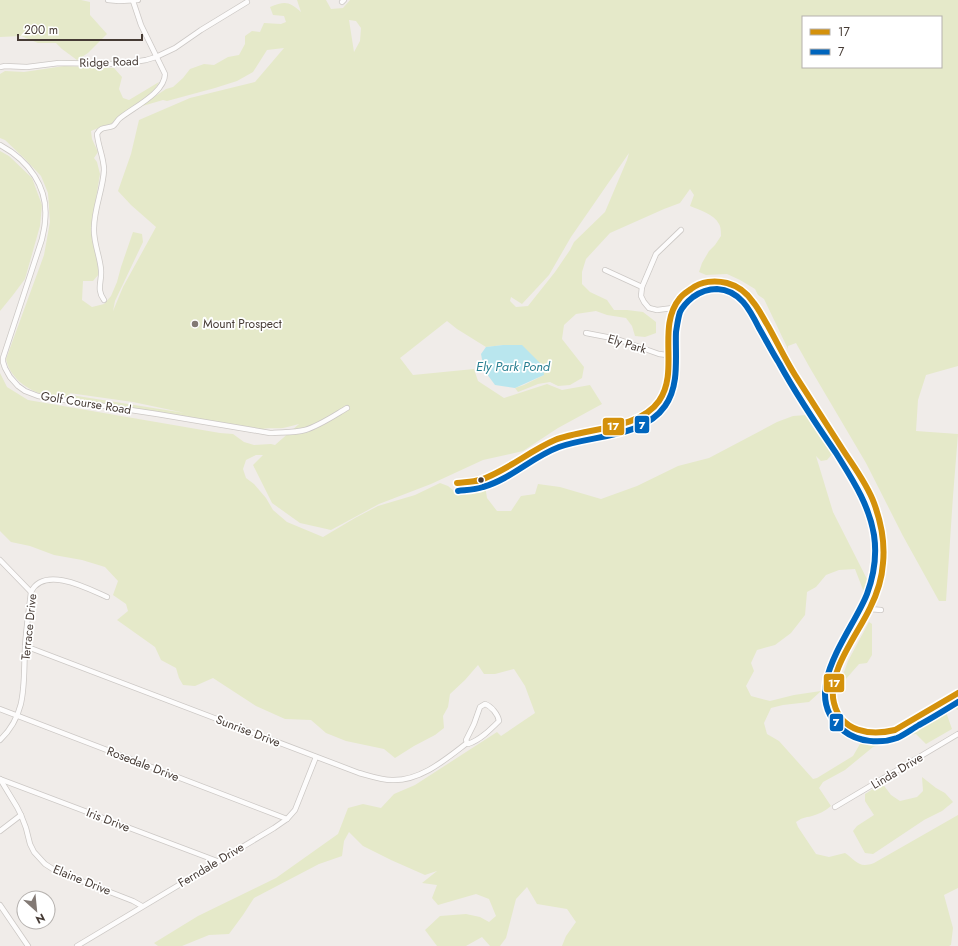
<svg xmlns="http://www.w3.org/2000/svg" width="958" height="946" font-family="Jost,sans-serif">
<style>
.green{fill:#e5e9c9;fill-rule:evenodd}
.water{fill:#b9e6ee}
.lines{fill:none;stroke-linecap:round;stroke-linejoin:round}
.minor-casing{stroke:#ccc8c5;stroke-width:6}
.minor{stroke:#fdfcfc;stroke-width:4.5}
.bus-1-casing{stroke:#fff;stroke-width:9}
.bus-2-casing{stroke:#fff;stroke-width:9}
.bus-1{stroke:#d4910b;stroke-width:6}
.bus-2{stroke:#0065bd;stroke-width:6}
.poi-dot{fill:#827974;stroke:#fff;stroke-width:1.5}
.bus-dot{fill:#463b35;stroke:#fff;stroke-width:1.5}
.labels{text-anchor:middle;stroke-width:3.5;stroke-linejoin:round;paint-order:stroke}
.street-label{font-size:12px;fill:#463b35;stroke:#fff}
.poi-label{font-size:12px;fill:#463b35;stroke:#fff;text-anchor:start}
.water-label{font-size:13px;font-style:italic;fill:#297f91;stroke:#fff}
.line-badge{stroke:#fff;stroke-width:1.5}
.badge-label{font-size:11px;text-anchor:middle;font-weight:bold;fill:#fff}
</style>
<rect width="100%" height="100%" fill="#f0ece9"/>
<g class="green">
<polygon points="0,0 81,0 90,2 90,15 107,34 88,53 77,60 62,49 56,43 38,43 21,36 0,37"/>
<path d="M297,0H326L331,9L343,8L350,0H958V366L926,375L918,400L916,431L958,434L953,496L946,601H939L903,536L866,463L810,368L796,343L788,346V349L764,299L758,295L755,289L740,280L727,274L706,275L699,272L702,263L709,251L715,245L721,236C721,233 721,227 719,224C714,214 699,210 690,206L694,195L690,189L680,203L664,209L610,233L586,259L582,272V284L590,292L607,300L614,310H627L643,312L656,322V333L645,337L635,336L632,326L626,318L607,315L596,311L576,314L564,325L562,339L584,367L582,378L570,385L558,386L550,382L538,384L518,392L515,388L524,385L544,375L503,345L486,347L457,329L447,321L400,358L413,375L474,369L478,381L504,398L547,384L562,390L590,385L602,404L558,428L523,451L483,460L431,484L379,504L331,530L300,523L272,503L253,465L263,455H256L246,460L243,469L246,478L254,484L266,498L273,510L287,522L323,537L355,518L378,506L415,495L440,483L448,486L454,491L485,485L487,498L497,511H511L521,496L535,494L538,484L560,487L601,499L637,486L678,466L709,458L777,422L793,416L806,415L812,411L834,446V452L827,460L821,461L816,456L833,512L872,589L867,600L855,569L839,570L826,575L816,587L807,592L805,615L791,633L775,645L757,650L751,663L754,671L746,686L751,696L770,701L794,695L821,691L809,702L783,705L771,708L764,723L767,734L779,741L813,779L817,778L853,756L860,744L876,741L901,731L955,699L958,703V710L955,708L946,712L952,729L926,744L916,734L903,736L873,747L845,770L823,782L819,788L831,806C825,811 819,814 812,816C804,818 803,817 796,822L798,827L816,854L829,857L845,853C856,860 858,869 874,863L958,815V888L944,895L953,928L951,945L949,946H562L566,936L576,922L567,909L537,904L527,887L516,899L506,938L500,946H490L482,937L466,946H437L425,930L440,916L466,914L480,917L489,922L496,916L489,899L476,894L438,905L432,898L437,885L422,883L437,871L425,875L391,860L363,846L349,832L344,841L342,856L319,864L254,898L243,915L229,934L209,935L182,946H158L154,943L198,916L276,878L338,834L348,808L363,804L381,808L394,794L415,785L497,732L501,736L535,713L525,686L514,669L495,674H484L478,665L465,680L450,694L448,707L443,716L444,728L435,735L414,746L395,758L384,749L346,741L326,733L311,720L285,719L256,706L213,678L195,686L183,685L179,678L176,668L161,660L155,647L117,620L128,611L126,604L113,595L118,581L105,567L82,560L54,555L30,546L11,542L0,531V373L7,387L28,400L220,433L233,434L244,442L254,445L271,444L275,445L299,424C294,425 289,427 283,428C276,429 267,427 260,430L81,400C71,399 61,400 52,397C32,393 10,380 6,359L44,255L50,222L48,193L41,176L25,159L5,140L0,138V74L5,71L24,72L64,66L114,68L122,77L119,89L123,98L129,100L159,82L154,91L114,121L111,124L103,126L91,131L92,139L98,152L94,158L97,162L100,174L91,229L96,253L99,274L93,281H83L82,300L92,307L104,304L111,296L117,282L121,267L133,232L142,234L143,242L115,301L113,311L123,287L156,227L131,205L118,191L131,154L139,120L190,98L255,82L284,48L267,50L253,72L237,81L215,88L167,101L163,100L139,107L166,89L173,87L183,78L190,69L204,64L214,65L228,57L239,55L245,44V36L252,31L260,32L264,23L281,24L286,22L284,16L273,15L270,7C285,1 289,1 301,12ZM803,17H941V67H803ZM349,20L356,21L361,28L360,41L354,52ZM629,153L627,160L605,212L574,242L570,250L555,272L528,306L516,307L510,301L511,297L522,304L549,275L571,237ZM69,393L133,402L185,413L71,395Z"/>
<polygon points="0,151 9,156 32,178 42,205 40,226 25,279 13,295 0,311"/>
<polygon points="869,622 872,624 872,655 867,663 859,664 838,688 848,661"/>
<polygon points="922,777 936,788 945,793 953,802 942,811 924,820 873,854 865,853 853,831 857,826 874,815 865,801 865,794 882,783 891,795 900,801 917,797 923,791"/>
</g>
<polygon class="water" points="503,345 522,345 542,365 544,375 515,388 495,385 484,370 481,354 486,347"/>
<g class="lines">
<g class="minor-casing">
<g id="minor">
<polyline points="108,0 119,1 138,0"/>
<polyline points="342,2 344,0"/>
<polyline points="0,67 5,66 27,67 59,63 115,64 127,63 146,60 156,57 175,48 201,30 247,2"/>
<path d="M0,145C28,160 49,187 45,221C45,227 43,233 42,239L3,358V362L5,368L10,377L18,386L25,391L38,396L157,414L270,433C282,432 294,433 305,430C319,426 335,415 347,408"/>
<polyline points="605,270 642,287"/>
<path d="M104,300C96,289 102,282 101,270C100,256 93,242 94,228C94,208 103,190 104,170C104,158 98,146 97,134C101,126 106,129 113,126C115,125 117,121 119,119C132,108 165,93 165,74L141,25L133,1"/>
<polyline points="673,308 657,310 649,308 644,302 641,296 642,287 656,254 681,230"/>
<polyline points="586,333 617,339 659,354 667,355"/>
<path d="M457,483C465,482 473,482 480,480C507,471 529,451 555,440C585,428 640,429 659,401C682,367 648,309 695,286C705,281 717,280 727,283C739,286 749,295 756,305C761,313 765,322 770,330C778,345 786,360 795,375C811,400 827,425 843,450C854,467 866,484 874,503C881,522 885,543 883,563C882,579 876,594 870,608C858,633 826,675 834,703C842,731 870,738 895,730L958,693"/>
<polyline points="0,560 31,592"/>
<polyline points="870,609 881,610"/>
<path d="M25,646L359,773C370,776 381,780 392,780C421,781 446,759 467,743"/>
<path d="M485,704C491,706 498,714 499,721C490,730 480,740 468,744L466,740L474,724L480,707Z"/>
<polyline points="0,709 287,819"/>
<path d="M0,740C28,713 23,683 25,647C26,629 29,610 31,592C44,565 89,589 107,597"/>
<polyline points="0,779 217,861"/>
<polyline points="0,779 17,807 21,815 26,828 30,844 34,852 45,864 56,871 133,901 142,906"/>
<polyline points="835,807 958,734"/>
<polyline points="0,831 21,815"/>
<polyline points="0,905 28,946"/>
<polyline points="77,946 274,828 287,819 295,810 316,757"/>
</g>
</g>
<use href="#minor" class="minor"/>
<g class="bus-1-casing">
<path id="bus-1" d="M457,483C465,482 473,482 480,480C507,471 529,451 555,440C585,428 639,430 659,401C680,371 656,327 680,298C683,294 687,292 691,289C701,281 715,280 727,283C738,286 747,293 753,302C759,309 763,318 768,326C777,342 785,359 795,375C811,400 827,425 843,450C854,467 867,484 874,503C881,522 885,543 883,563C882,579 877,594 870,608C858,634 826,673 834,703C841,732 870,736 895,730L958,693"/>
</g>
<g class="bus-2-casing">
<path id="bus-2" d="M458,491C466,490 475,490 483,487C511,479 532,457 559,447C592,435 643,438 665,406C680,385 675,356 676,332C677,326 678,318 680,312C683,306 688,301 693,297C700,292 708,289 717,289C740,290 750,310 759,328C766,340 772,352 779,363C796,394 816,424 836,453C852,479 869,504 874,535C877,555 874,575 867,594C852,633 796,694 844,731C858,742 880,744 897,738C904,735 912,729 919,725C932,718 945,710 958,702"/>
</g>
<use href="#bus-1" class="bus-1"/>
<use href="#bus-2" class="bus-2"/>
</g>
<circle class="poi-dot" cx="195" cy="324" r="4"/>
<circle class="bus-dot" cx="481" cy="480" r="3.5"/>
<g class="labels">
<g class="street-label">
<text transform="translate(109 62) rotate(-2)" y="4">Ridge Road</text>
<text transform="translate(627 344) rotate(17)" y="4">Ely Park</text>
<text transform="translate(86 403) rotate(9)" y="4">Golf Course Road</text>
<text transform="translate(29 627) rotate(-84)" y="4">Terrace Drive</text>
<text transform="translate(248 731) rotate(21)" y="4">Sunrise Drive</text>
<text transform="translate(143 764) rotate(21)" y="4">Rosedale Drive</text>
<text transform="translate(897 771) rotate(-31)" y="4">Linda Drive</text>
<text transform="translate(108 820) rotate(21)" y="4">Iris Drive</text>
<text transform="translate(211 865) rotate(-31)" y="4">Ferndale Drive</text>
<text transform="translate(82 880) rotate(22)" y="4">Elaine Drive</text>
</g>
<g class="poi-label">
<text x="203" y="328">Mount Prospect</text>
</g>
<g class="water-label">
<text x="513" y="371">Ely Park Pond</text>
</g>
</g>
<g class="line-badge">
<rect x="634" y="415" width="16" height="19" rx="4" fill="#0065bd"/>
<rect x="602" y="417" width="23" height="19" rx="4" fill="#d4910b"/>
<rect x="823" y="673" width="22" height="20" rx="4" fill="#d4910b"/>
<rect x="829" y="713" width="15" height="19" rx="4" fill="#0065bd"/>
</g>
<g class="badge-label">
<text x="642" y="429">7</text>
<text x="613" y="430">17</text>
<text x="834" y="687">17</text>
<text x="836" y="726">7</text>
</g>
<rect x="802" y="16" width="140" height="52" fill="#ffffff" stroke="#b5b1ae"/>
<rect x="810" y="29" width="20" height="6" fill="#d4910b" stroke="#b5b1ae"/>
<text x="838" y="36" font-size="12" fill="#463b35">17</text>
<rect x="810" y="49" width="20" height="6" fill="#0065bd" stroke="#b5b1ae"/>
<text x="838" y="56" font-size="12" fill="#463b35">7</text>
<g transform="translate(36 910) rotate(153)"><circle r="19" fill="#ffffff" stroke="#b5b1ae"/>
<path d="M0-3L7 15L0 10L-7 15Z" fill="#827974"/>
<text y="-6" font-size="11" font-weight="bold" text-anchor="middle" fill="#463b35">N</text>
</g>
<path d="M18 34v6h124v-6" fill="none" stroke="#463b35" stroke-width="2"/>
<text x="24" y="34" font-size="12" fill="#463b35" stroke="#ffffff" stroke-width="3" paint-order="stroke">200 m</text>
</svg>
